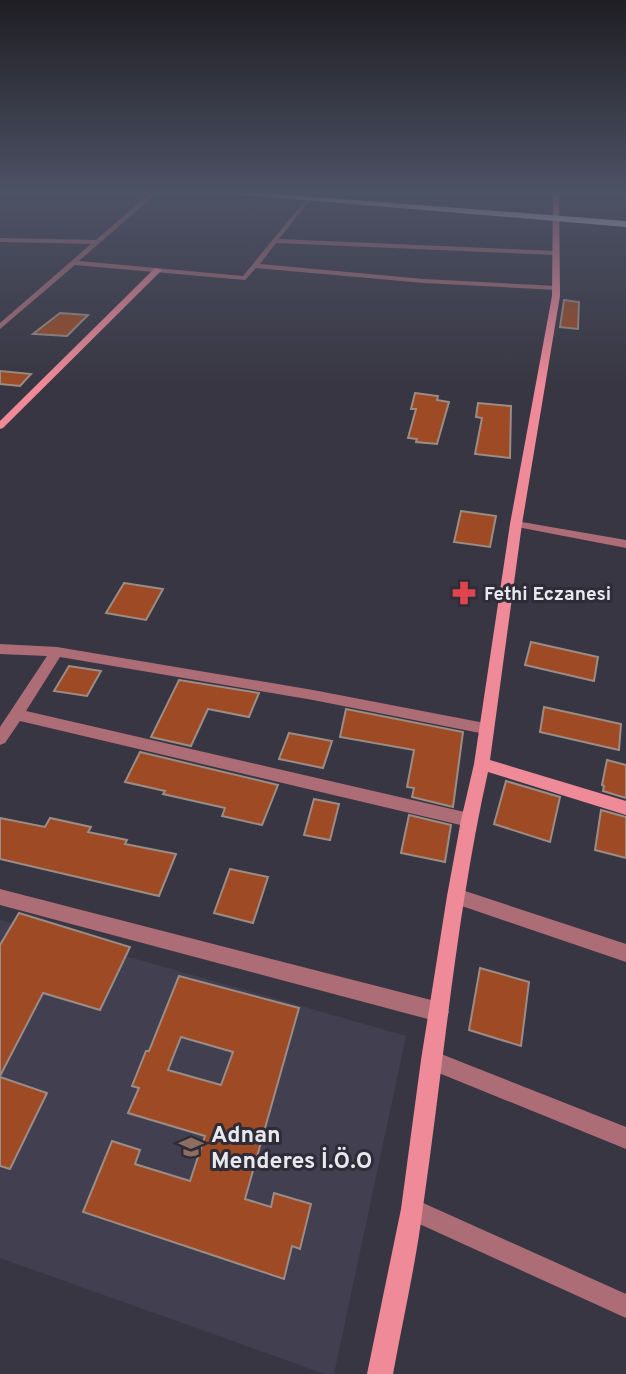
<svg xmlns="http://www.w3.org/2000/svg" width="626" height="1374" font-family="Overpass,sans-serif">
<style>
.built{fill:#423f51}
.building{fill:#9e4b25;stroke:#9b8c86;stroke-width:2;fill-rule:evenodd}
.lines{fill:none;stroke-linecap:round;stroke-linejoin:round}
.street{fill:#ad6d76;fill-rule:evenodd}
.secondary{fill:#ef8a98;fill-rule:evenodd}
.highway{fill:#e9e9e9;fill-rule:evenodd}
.labels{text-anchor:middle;stroke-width:6;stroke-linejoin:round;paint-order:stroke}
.poi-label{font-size:19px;font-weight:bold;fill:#e9e8f0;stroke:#2e2c37;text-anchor:start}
.near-poi-label{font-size:23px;font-weight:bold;fill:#e9e8f0;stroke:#2e2c37;text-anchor:start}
</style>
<rect width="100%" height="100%" fill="#383642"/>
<polygon class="built" points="0,920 406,1036 334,1374 325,1374 0,1258"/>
<g class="building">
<polygon points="564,300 579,302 578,329 560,327"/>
<polygon points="60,313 88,315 67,336 33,334"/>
<polygon points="0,371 31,374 20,386 0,384"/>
<polygon points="415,393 438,396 437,400 449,402 437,444 416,442 417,439 408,438 416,409 411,409"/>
<polygon points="478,403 511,406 510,458 475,454 482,418 476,417"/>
<polygon points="461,511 496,516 490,547 454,542"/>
<polygon points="124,583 163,589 146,620 106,613"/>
<polygon points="531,642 598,657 594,681 525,665"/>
<polygon points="69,666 101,671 87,696 54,691"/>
<polygon points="179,680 259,693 249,717 208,709 191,746 151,737"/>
<polygon points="544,707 621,724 619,750 540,732"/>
<polygon points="346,709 463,732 453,807 412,797 414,788 407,787 414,750 340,737"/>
<polygon points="289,733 332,741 323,768 279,759"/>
<polygon points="140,752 278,785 262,825 222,816 225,808 163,794 165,791 125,782"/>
<polygon points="607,760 626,765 626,798 603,791 604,786 602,785"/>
<polygon points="506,781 560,797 550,842 494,824"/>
<polygon points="314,799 339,804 330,840 304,835"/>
<polygon points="601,810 626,817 626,858 595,850"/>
<polygon points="409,815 451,825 445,862 401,853"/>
<polygon points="0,818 45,827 50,818 91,827 88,832 127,840 125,844 176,854 159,896 0,859"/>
<polygon points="230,869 268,877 253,923 214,913"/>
<polygon points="19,913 130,947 100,1010 43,993 0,1076 0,945"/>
<polygon points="480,968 529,982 521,1046 469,1030"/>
<path d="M179,976L299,1008L245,1199L271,1207L274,1193L311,1204L300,1249L292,1246L284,1279L83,1212L112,1141L140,1150L135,1164L190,1181L205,1136L128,1113L139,1088L132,1086L146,1051H149ZM181,1037L233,1052L221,1085L168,1070Z"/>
<polygon points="0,1077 47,1093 10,1169 0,1166"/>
</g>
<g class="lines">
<g class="street">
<polygon points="151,192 158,192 79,261 243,276 307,198 310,200 279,239 556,251 559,253 556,255 276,243 260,264 424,279 556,286 560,288 556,290 424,283 256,268 245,280 75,265 0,329 0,323 91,244 0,242 0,238 96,240"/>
<polygon points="292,192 298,192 294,196"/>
<polygon points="516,521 626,540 626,548 512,526 510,524"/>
<polygon points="0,644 57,647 313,690 490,724 492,728 490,732 485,734 313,700 60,657 26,711 469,813 475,815 477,820 475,825 469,827 20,721 5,743 0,745 0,727 47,656 0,654"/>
<polygon points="456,888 626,944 626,962 450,902 447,896 450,890"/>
<polygon points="0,889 439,1002 446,1005 449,1012 446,1019 439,1022 0,905"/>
<polygon points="431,1050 626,1127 626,1149 424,1067 421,1060 424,1053"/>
<polygon points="412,1198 626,1294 626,1318 404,1217 401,1209 404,1201"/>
</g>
<g class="secondary">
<path d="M553,192H559L560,296L522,524L490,760L626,801V815L488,772C456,915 444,1062 423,1207C416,1263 403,1319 393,1374H367L401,1209L421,1060L447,896L461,820L474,764L510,524L552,296Z"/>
<polygon points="155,268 162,270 3,428 0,429 0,421"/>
</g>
<polygon class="highway" points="208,192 252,192 626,221 626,227"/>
</g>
<linearGradient id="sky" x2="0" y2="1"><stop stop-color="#1f1e24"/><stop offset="0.5" stop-color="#4d5265"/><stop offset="1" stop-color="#4d5265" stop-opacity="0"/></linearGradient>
<rect width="626" height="385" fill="url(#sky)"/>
<defs>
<g id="pharmacy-bare" transform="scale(1.89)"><path d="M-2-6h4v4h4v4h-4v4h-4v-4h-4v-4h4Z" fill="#e0444e" stroke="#2e2c37" stroke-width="2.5" paint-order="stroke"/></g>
<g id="school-bare" transform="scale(1.89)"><path d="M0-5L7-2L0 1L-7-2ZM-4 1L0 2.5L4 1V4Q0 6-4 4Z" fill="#8d6e63" stroke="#2e2c37" stroke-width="2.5" paint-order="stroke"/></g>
</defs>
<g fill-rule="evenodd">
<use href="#pharmacy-bare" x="464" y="593"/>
<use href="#school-bare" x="191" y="1147"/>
</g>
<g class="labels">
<g class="poi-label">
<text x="484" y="600">Fethi Eczanesi</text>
</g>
<g class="near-poi-label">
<text x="211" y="1142">Adnan<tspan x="211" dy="26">Menderes İ.Ö.O</tspan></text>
</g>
</g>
</svg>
